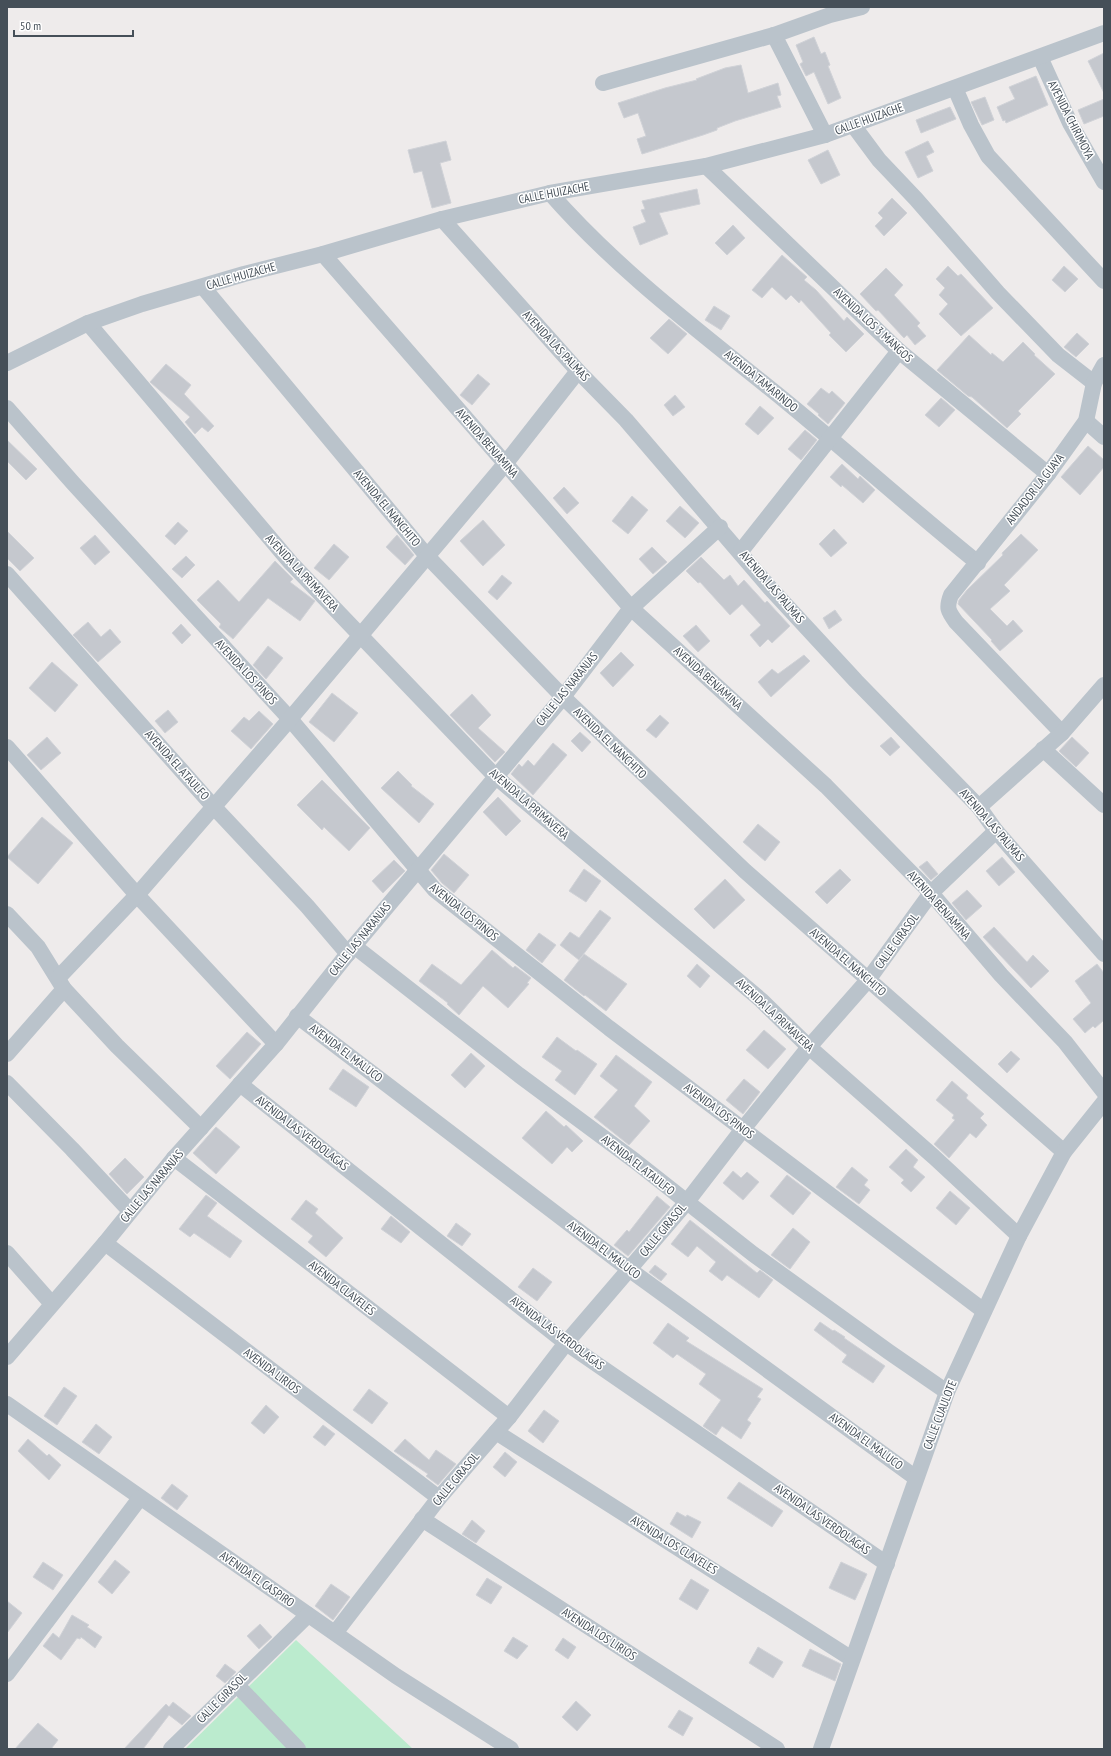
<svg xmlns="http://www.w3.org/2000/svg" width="1111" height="1756" font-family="'PT Sans Narrow',sans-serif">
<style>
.green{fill:#bbebce}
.building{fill:#c5c8ce;stroke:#d0d2d7}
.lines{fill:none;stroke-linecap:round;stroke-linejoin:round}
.minor{stroke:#bac3cb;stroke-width:16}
.labels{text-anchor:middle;stroke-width:3;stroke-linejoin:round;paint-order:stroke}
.street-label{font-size:12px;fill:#454f58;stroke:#fff}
</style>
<rect width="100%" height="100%" fill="#eeebeb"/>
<polygon class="green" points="296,1640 413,1749 185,1749"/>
<g class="building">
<polygon points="814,37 821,54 825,52 830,65 828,66 841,98 828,104 814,72 806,76 800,64 803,62 796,45"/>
<polygon points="1104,53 1104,93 1088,61"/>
<polygon points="741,65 748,93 778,83 781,95 777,96 781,107 735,121 717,128 717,130 703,135 642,154 637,139 646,136 638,113 624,118 618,103 665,88 697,80 696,79 725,68"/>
<polygon points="1036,76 1048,105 1006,123 1005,120 1003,121 997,107 1015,99 1009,87"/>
<polygon points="985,97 994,120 982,125 971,102"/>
<polygon points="1104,99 1104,116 1084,124 1078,110"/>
<polygon points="950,107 956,119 921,133 916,120"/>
<polygon points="446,141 451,160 440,163 451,203 432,208 422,171 414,173 408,150"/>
<polygon points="928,141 934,152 926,156 933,171 918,178 905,152"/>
<polygon points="828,150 840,175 821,184 808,160"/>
<polygon points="697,189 700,204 659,213 668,234 640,245 633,227 646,222 641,210 645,209 642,201"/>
<polygon points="892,198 907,213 884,236 875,226 883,218 878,213"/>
<polygon points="733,225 745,238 727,255 715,243"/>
<polygon points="782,255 807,277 804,280 816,290 844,321 847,317 864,334 846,352 829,335 831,333 801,300 799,303 791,295 786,300 772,287 762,298 752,290"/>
<polygon points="948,266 958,276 961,274 993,308 961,336 939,314 948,304 939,295 945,288 936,279"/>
<polygon points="1064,266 1078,279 1065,292 1052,280"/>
<polygon points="886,268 903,285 894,295 920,323 917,326 926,336 915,345 907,335 904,338 878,310 876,311 860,294"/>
<polygon points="714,306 730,316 721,330 705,320"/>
<polygon points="669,319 687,334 668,354 650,338"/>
<polygon points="1077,333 1089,344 1076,357 1064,347"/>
<polygon points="969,335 991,355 992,353 1003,362 1023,342 1035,354 1034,355 1055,374 1018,411 1021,414 1007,428 972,397 968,396 937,370"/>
<polygon points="166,364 191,385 184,394 214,426 208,432 202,427 195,434 185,422 190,417 150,382"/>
<polygon points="478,374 490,384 472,405 460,395"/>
<polygon points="821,388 829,394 832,391 845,403 828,424 818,415 819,414 807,404"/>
<polygon points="675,395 685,407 673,416 664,405"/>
<polygon points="941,398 955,410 939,427 925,415"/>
<polygon points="760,406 774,418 758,435 745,424"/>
<polygon points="805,430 817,440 801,460 788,449"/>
<polygon points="7,440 37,469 26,480 7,461"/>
<polygon points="1088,446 1104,460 1104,467 1080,495 1061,477"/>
<polygon points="842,464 858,479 860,476 875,490 863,503 842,485 841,487 830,477"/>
<polygon points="564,487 579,503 567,514 553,498"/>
<polygon points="632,496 648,510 628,534 612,521"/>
<polygon points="680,506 699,523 685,538 666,521"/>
<polygon points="483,520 505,545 483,566 460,541"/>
<polygon points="178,522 188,531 175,545 165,536"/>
<polygon points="834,529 847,543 831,557 819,544"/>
<polygon points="7,531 34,558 20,571 7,558"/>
<polygon points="1021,534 1038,550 1004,585 1010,591 990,609 1007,626 1013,620 1023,631 1000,651 991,641 992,640 958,604 959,600 967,590 1003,555 1002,553"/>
<polygon points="95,535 110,552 95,565 80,548"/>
<polygon points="397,535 414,555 405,565 386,547"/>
<polygon points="334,544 349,557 329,580 314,568"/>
<polygon points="652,547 667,562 653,574 639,559"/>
<polygon points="186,556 195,565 182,578 172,569"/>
<polygon points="701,557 724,580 730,575 738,586 744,580 765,603 767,601 790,626 772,643 768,639 760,647 750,635 761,625 742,604 730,615 700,582 698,583 686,571"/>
<polygon points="275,561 293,579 290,582 315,601 300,621 268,598 233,639 219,627 221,624 197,600 218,580 239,602"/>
<polygon points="502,575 512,583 497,600 488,592"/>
<polygon points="835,610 842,620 829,629 823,618"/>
<polygon points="88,622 101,637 110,629 121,642 98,662 73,635"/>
<polygon points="181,624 191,635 182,644 172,633"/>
<polygon points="696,625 710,641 698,652 683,636"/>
<polygon points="268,646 283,658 266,679 253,665"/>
<polygon points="621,652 634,665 613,687 600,673"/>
<polygon points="804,655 810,661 771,697 758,682 772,669 778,674"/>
<polygon points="52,662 78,685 55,712 29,688"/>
<polygon points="332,693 358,713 334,742 309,722"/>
<polygon points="472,694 491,715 478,728 505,752 495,762 450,715"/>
<polygon points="168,710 178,722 165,733 155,721"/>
<polygon points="259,711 273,724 251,749 231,731 244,717 249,721"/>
<polygon points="660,715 669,723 656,738 646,730"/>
<polygon points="580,732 591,742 582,752 571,741"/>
<polygon points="47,737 61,753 41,770 27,755"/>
<polygon points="891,737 900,747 890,756 880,746"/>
<polygon points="1072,737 1089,753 1076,767 1059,751"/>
<polygon points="553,743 567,755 533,795 511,774 519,764 522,767 528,760 534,766"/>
<polygon points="398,771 412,785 411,786 434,804 419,823 381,788"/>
<polygon points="322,780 370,828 349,851 324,827 322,830 297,805"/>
<polygon points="498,797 521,821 506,836 483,812"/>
<polygon points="42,817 73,843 38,884 7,857"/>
<polygon points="758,824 780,842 765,861 743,842"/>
<polygon points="444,854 469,875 454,893 442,883 431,870"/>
<polygon points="1002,857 1015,872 999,886 986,871"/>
<polygon points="394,860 405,871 383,893 372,881"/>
<polygon points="927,861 938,874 931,880 919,867"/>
<polygon points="584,869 601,881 586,902 569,891"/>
<polygon points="840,869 851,880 827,904 815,892"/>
<polygon points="725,879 745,900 714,929 694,909"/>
<polygon points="967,890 982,906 966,920 952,903"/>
<polygon points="600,910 611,918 579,960 560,945 570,932 579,938"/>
<polygon points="994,927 1027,962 1033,955 1049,971 1031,988 983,937"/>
<polygon points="539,933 556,945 542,963 526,950"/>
<polygon points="492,950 513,968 515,966 531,978 527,983 529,984 508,1008 483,986 459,1015 447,1004 448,1003 419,981 432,964 461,985"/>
<polygon points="584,954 627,984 606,1011 585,995 584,996 564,980"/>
<polygon points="697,964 710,976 700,988 687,976"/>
<polygon points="1097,964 1104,973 1104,1020 1095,1028 1093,1026 1085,1033 1073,1019 1091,1003 1075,981"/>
<polygon points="764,1030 786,1049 768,1069 746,1050"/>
<polygon points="247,1032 261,1044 230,1079 216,1066"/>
<polygon points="557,1037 576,1051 577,1050 597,1064 575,1095 555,1080 562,1071 542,1057"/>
<polygon points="1011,1051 1020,1059 1007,1073 998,1064"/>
<polygon points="471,1053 485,1066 465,1088 451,1075"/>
<polygon points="616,1055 652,1082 634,1106 650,1121 629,1145 594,1117 618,1090 600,1076"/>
<polygon points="343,1069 369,1087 356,1107 329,1089"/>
<polygon points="744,1079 760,1092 743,1114 726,1100"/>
<polygon points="952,1081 968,1095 966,1098 984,1114 980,1118 987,1125 976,1138 970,1133 949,1158 934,1144 955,1120 952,1118 954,1115 936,1100"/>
<polygon points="546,1111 564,1127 566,1125 583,1141 572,1152 567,1147 552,1164 522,1138"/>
<polygon points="216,1127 240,1147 216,1174 193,1153"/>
<polygon points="906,1149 918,1160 913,1167 925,1177 911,1192 901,1183 904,1180 889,1167"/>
<polygon points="125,1158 144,1177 127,1194 109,1174"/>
<polygon points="852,1167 868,1180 864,1185 870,1190 859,1204 836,1187"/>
<polygon points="733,1171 741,1178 747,1172 759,1182 743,1200 723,1183"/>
<polygon points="787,1175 811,1193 793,1215 770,1196"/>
<polygon points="950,1191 970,1208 956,1225 936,1208"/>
<polygon points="206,1195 217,1203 207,1216 242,1241 230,1258 194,1233 190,1237 179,1229"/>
<polygon points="657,1196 670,1207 628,1256 614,1245 627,1230 629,1232"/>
<polygon points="306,1200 318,1209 315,1213 343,1238 326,1257 308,1242 313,1236 291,1219"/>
<polygon points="391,1216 410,1232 401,1243 381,1229"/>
<polygon points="690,1220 757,1273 760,1270 773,1280 759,1298 727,1275 722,1281 709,1271 716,1262 697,1246 688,1257 671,1244"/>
<polygon points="456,1223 471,1234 462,1246 447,1236"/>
<polygon points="793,1228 810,1242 790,1269 771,1255"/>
<polygon points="655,1265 667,1274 661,1281 649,1272"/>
<polygon points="533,1268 552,1282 537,1301 518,1287"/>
<polygon points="820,1322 833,1331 834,1330 845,1337 844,1338 885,1366 873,1383 842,1362 847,1355 814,1330"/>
<polygon points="668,1323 689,1338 686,1341 763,1389 757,1397 761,1399 747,1420 751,1423 741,1439 722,1426 716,1435 703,1426 721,1400 699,1384 706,1374 677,1354 673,1358 653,1343"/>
<polygon points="64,1387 77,1396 57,1425 44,1416"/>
<polygon points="369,1389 388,1403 372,1424 353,1410"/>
<polygon points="266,1405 279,1417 264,1434 251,1423"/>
<polygon points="544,1410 559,1421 543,1443 528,1431"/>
<polygon points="96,1424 112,1437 99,1454 82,1442"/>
<polygon points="323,1425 335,1434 325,1446 313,1437"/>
<polygon points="28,1439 47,1456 49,1454 61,1465 49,1480 18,1451"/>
<polygon points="405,1439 429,1460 436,1450 456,1464 438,1485 426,1476 428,1474 394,1451"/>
<polygon points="505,1452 517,1462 505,1477 493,1467"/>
<polygon points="739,1482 783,1511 772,1527 727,1498"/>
<polygon points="172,1484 188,1496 177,1510 161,1498"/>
<polygon points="677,1512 686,1517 687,1515 701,1522 692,1538 670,1524"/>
<polygon points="472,1520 485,1531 476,1543 462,1534"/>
<polygon points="115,1560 130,1572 112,1594 98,1582"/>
<polygon points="43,1562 63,1575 53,1590 33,1577"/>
<polygon points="841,1562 867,1574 855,1600 829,1588"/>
<polygon points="487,1578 502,1587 491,1604 476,1595"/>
<polygon points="691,1579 709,1590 697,1610 679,1599"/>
<polygon points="331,1584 350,1597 333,1620 315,1606"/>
<polygon points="7,1601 22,1613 7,1633"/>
<polygon points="72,1615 89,1625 87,1627 102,1637 95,1648 81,1637 80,1639 77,1638 61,1660 43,1646 53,1633 59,1638"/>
<polygon points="260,1624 272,1637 259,1649 247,1636"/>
<polygon points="513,1637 528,1646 517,1659 504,1651"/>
<polygon points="563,1638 576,1647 568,1659 555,1650"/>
<polygon points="758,1647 783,1662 773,1678 749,1663"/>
<polygon points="810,1649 841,1664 835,1681 802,1666"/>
<polygon points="225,1664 236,1672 225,1683 216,1676"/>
<polygon points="576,1701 591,1715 577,1731 562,1717"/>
<polygon points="173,1702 191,1716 182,1725 169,1715 143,1749 124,1749 166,1704 169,1707"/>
<polygon points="679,1710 693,1718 683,1736 668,1727"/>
<polygon points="38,1723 58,1740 51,1749 15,1749"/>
</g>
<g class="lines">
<g class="minor">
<polyline points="774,35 825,135"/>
<polyline points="1040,57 1070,123 1104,182"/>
<polyline points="603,83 774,35 830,15 862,7"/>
<polyline points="955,88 971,125 988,156 1104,281"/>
<polyline points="853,125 879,160 916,199 998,293 1058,355 1094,383"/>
<polyline points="706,166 899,351 1048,474"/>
<path d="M550,193C618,271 703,334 783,399C849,453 912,510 978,563"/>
<polyline points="442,219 578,371 626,420 770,588 856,681 979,807 996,831 1104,954"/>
<polyline points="323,254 631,608 826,786 931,893 1001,975 1065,1042 1104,1092"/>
<polyline points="203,287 427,556 563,697 745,871 1064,1152"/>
<polyline points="88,323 291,563 496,777 761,1000 809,1047 934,1157 1019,1236"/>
<polyline points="7,363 88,323 142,304 244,274 323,254 442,219 550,193 706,166 825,135 1104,33"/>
<polyline points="7,408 73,483 290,719 435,890 609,1028 984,1311"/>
<polyline points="1086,421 1104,437"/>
<polyline points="741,551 899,351"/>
<polyline points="7,574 213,806 307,906 348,954"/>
<path d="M1062,733L956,622C948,611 946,608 951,595L1048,474L1086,421L1094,383L1104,365"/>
<polyline points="7,747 137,895 276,1044"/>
<polyline points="1043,749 1104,805"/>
<polyline points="979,807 1062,733 1104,685"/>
<polyline points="7,914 38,947 64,989 117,1046 201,1128"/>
<polyline points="354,946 519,1075 635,1161 753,1254 889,1352 947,1392"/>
<polyline points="59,977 137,895 290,719 505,464 578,371"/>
<polyline points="297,1016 630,1270 916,1478"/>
<polyline points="7,1054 64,989"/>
<polyline points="7,1083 72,1149 130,1211"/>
<polyline points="240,1084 566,1343 887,1564"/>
<polyline points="174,1158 509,1417"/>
<polyline points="105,1243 439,1498"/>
<polyline points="7,1253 52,1304"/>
<polyline points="7,1357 105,1243 174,1158 276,1044 354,946 563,697 631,608 720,527"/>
<polyline points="7,1404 396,1676 511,1749"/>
<polyline points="496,1432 852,1659"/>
<polyline points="422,1519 777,1749"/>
<polyline points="335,1633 439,1498 509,1417 566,1343 686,1203 743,1129 809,1047 868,980 931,893 996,831"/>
<polyline points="7,1674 140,1498"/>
<polyline points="236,1684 298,1749"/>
<polyline points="171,1749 308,1615"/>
<polyline points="821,1749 947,1392 1019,1236 1064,1152 1104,1102"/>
</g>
</g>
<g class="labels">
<g class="street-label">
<text transform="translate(869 119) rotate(-20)" y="4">CALLE HUIZACHE</text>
<text transform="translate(1071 120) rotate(63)" y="4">AVENIDA CHIRIMOYA</text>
<text transform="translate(554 193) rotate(-11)" y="4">CALLE HUIZACHE</text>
<text transform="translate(241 276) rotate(-16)" y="4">CALLE HUIZACHE</text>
<text transform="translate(873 325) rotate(43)" y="4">AVENIDA LOS 3 MANGOS</text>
<text transform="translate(556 346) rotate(47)" y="4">AVENIDA LAS PALMAS</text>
<text transform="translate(761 381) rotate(39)" y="4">AVENIDA TAMARINDO</text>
<text transform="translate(487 443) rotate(49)" y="4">AVENIDA BENJAMINA</text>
<text transform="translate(1035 489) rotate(-52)" y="4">ANDADOR LA GUAYA</text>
<text transform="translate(387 508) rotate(50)" y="4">AVENIDA EL NANCHITO</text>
<text transform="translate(302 573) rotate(47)" y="4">AVENIDA LA PRIMAVERA</text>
<text transform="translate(772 587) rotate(49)" y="4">AVENIDA LAS PALMAS</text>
<text transform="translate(246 672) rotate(47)" y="4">AVENIDA LOS PINOS</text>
<text transform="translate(708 678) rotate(42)" y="4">AVENIDA BENJAMINA</text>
<text transform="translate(567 689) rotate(-51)" y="4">CALLE LAS NARANJAS</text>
<text transform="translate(610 743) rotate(44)" y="4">AVENIDA EL NANCHITO</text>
<text transform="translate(177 765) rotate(48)" y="4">AVENIDA EL ATAULFO</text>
<text transform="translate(529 804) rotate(41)" y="4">AVENIDA LA PRIMAVERA</text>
<text transform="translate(992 825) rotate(49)" y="4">AVENIDA LAS PALMAS</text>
<text transform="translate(939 905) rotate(48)" y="4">AVENIDA BENJAMINA</text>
<text transform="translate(464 912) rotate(39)" y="4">AVENIDA LOS PINOS</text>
<text transform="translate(360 939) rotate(-51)" y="4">CALLE LAS NARANJAS</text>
<text transform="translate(897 941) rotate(-54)" y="4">CALLE GIRASOL</text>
<text transform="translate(848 962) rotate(41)" y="4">AVENIDA EL NANCHITO</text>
<text transform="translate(775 1015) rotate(43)" y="4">AVENIDA LA PRIMAVERA</text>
<text transform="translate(346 1053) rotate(37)" y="4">AVENIDA EL MALUCO</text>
<text transform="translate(719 1111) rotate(37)" y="4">AVENIDA LOS PINOS</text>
<text transform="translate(302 1133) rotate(38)" y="4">AVENIDA LAS VERDOLAGAS</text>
<text transform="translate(638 1165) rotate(38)" y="4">AVENIDA EL ATAULFO</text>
<text transform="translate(152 1186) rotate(-50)" y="4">CALLE LAS NARANJAS</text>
<text transform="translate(663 1230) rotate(-50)" y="4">CALLE GIRASOL</text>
<text transform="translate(604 1250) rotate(37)" y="4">AVENIDA EL MALUCO</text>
<text transform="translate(342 1288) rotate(38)" y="4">AVENIDA CLAVELES</text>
<text transform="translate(557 1333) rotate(37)" y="4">AVENIDA LAS VERDOLAGAS</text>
<text transform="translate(272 1371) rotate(37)" y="4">AVENIDA LIRIOS</text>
<text transform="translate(940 1415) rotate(-69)" y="4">CALLE CUAULOTE</text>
<text transform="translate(866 1441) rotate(36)" y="4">AVENIDA EL MALUCO</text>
<text transform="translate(456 1479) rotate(-50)" y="4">CALLE GIRASOL</text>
<text transform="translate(822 1519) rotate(35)" y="4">AVENIDA LAS VERDOLAGAS</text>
<text transform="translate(674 1545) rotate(32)" y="4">AVENIDA LOS CLAVELES</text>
<text transform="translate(257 1579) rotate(35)" y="4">AVENIDA EL CASPIRO</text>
<text transform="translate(599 1634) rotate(33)" y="4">AVENIDA LOS LIRIOS</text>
<text transform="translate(222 1698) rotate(-45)" y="4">CALLE GIRASOL</text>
</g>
</g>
<rect width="1111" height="1756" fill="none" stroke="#454f58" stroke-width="16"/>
<path d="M14 30v6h119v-6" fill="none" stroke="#454f58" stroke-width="2"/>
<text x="20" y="30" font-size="12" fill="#454f58" stroke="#ffffff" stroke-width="3" paint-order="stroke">50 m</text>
</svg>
